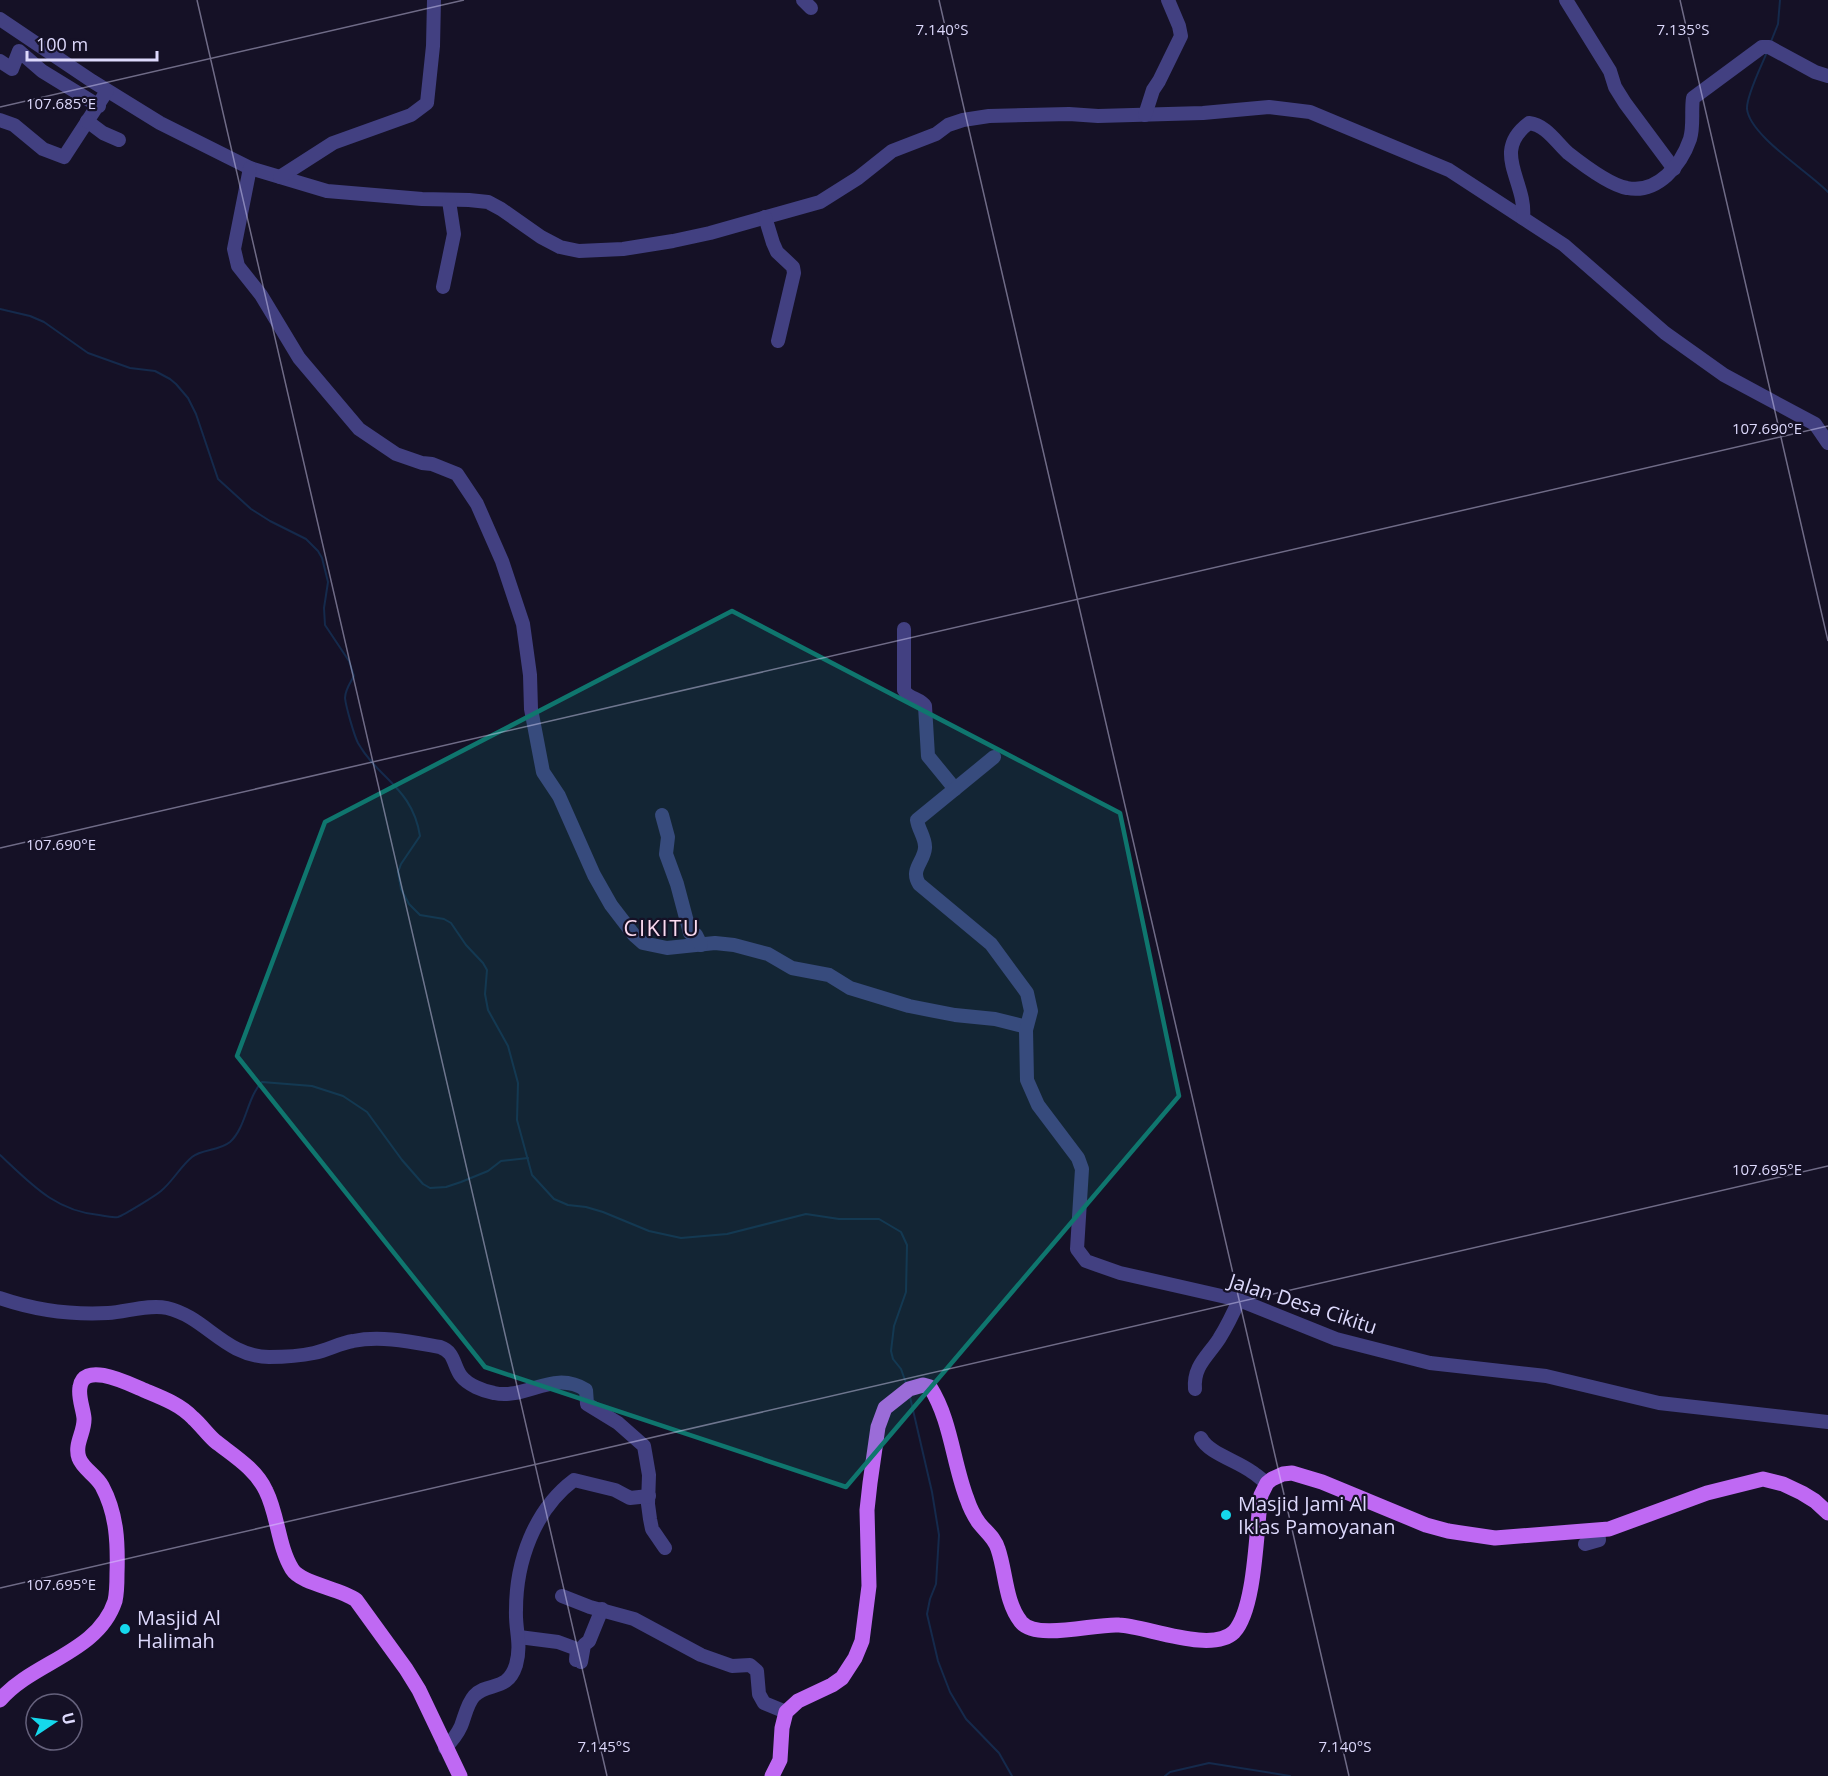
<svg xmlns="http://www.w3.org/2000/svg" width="1828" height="1776" font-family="'Open Sans',sans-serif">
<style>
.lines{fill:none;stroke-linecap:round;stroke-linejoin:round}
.stream{stroke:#152a4c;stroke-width:2}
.minor{stroke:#424081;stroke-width:14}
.major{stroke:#bf69f3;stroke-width:15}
.marked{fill:#0f766e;fill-opacity:0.2;stroke:#0f766e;stroke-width:4.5;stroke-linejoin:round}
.ticks{fill:none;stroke:#ddd9fc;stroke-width:1.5;stroke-opacity:0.45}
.poi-dot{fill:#15d8ec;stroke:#151126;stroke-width:2}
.labels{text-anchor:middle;stroke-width:4.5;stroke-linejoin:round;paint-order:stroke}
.street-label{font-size:20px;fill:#ddd9fc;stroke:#151126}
.poi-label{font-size:20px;fill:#ddd9fc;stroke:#151126;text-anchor:start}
.quarter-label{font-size:22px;letter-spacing:1.5px;fill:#fcdbf0;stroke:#151126}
.ticks-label{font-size:15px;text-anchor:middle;fill:#ddd9fc;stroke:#151126;stroke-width:4.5;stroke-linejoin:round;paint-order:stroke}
</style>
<rect width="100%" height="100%" fill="#151126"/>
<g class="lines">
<g class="stream">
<polyline points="1770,44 1778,24 1780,0"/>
<path d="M1767,52C1762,65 1746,96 1747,109C1750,136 1809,172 1828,192"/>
<path d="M0,309L30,316L44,322L88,353L130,368L155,371L170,379L176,384L188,398L196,414L218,479L251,509L270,521L306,539L318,551L322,558L328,582L324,608L325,625L349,661L354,676C350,683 345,690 345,698C346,707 354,735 358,743C379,780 412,787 420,836L401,864L398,872L401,889L409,904L420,915L444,919L451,923L466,945L483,963L487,970L485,994L488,1010L508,1046L518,1083L517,1120L532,1175L554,1199L568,1205L586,1207L603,1212L649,1231L681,1238L727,1234L806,1214L839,1219H879L901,1232L907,1245L906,1292L894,1326L891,1351L893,1359L901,1369L906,1383"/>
<path d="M0,1155C31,1184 55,1211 99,1215C105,1216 112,1218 118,1217C124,1215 155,1196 161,1191C173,1181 180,1167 192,1157C202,1149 219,1151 230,1142C246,1128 247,1097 262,1082L312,1086L343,1096L367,1112L402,1160L423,1184L430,1188L446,1187L461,1182L488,1171L501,1161L528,1158"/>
<polyline points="910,1397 932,1492 939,1535 936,1584 930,1599 927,1614 938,1661 950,1692 966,1719 999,1753 1012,1776"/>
<polyline points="1165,1776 1170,1772 1209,1763 1290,1776"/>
</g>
<g class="minor">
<polyline points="803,0 811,8"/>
<polyline points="1566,0 1610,71 1615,87 1625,103 1674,169"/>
<polyline points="0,19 92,81 160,123 250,168 327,191 422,199 469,200 488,202 501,209 541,237 560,247 579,251 623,249 673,241 710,233 820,202 858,178 892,151 936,134 948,125 963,120 989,116 1069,114 1098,116 1203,113 1269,107 1310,112 1449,170 1564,245 1665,333 1724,375 1815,424 1828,443"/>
<polyline points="0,61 12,69 19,51 42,71 99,106"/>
<polyline points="1145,115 1153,90 1159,81 1181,36 1179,26 1168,0"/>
<polyline points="0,120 14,125 43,149 64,157 107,91"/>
<polyline points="87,121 103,133 119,140"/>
<polyline points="250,168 234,249 238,266 261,295 299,358 359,429 396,454 422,463 432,464 457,474 477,504 502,561 523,624 530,675 531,709 543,772 559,796 594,875 611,905 634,935 643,943 667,948 715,943 734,945 768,954 792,968 829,975 850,988 909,1006 955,1015 995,1019 1023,1026 1026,1030"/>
<polyline points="280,177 333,143 411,115 427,103 433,46 434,0"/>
<polyline points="765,217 773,243 777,252 793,267 794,273 778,341"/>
<path d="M1523,218C1527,181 1490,152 1529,123C1546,125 1556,142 1568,153C1582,164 1609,185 1627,188C1658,194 1681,165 1690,139C1694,126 1691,111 1693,98L1762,47H1769L1815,72L1828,76"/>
<polyline points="443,287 454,234 449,201"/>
<path d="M904,629V690C908,699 920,698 925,706L928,756L955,789"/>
<path d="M994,757L917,820C918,829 926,839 925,848C924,862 910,869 919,884L991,944L1027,993L1031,1011L1026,1030L1027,1080L1038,1105L1078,1158L1082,1169L1077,1249L1086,1261L1120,1273L1239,1300L1336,1339L1430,1363L1546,1376L1659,1403L1828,1422"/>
<polyline points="662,815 668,837 666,854 677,884 690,933 696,935 701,945"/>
<path d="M0,1298C35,1310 71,1315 108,1313C126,1312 149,1304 167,1308C206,1317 224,1356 269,1357C284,1357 300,1356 314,1353C328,1350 340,1343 353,1341C381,1335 412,1342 440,1347C455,1352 453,1365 461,1376C468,1385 483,1391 494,1393C527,1400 553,1369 586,1390L587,1404L618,1423L644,1446L649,1475L648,1504L650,1519L652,1529L665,1548"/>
<path d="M1195,1389C1193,1366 1208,1356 1219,1339C1227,1326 1233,1314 1239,1300"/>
<path d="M1201,1438C1208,1453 1238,1461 1252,1472C1257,1475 1262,1480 1267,1483"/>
<polyline points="1585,1544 1599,1540 1598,1531"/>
<polyline points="562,1596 590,1607 634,1619 701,1655 732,1666 750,1665 757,1671 759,1694 764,1703 786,1712"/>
<polyline points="519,1637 558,1642 577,1649 576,1660"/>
<polyline points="581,1662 584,1645 589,1641 602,1609"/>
<path d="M445,1748C452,1741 457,1735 461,1726C465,1716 467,1704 474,1696C488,1681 507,1693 516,1665C522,1644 515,1630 516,1610C516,1562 534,1510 574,1480L615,1490L630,1498L649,1496"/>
</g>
<g class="major">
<path d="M0,1700C32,1662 98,1653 115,1601C117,1592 117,1582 117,1574C118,1543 117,1514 102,1486C96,1475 83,1469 79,1458C74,1444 85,1432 84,1418C83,1408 78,1397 80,1387C84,1360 131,1385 146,1391C163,1398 181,1405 193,1418C201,1425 207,1434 215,1441C234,1456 256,1469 266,1491C278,1515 278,1546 292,1569C301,1584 340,1588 356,1600L406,1669L419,1690L460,1776"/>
<path d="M772,1776L780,1760L782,1728L786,1712L798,1701L832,1685L842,1678L855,1658L862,1641L869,1586L867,1510L870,1483L878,1427L885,1408L909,1389L923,1385L930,1387C951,1420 953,1463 967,1499C970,1508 974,1516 979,1523C986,1532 995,1538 998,1549C1006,1572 1005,1602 1021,1622C1037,1641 1096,1623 1119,1625C1146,1626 1211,1654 1234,1632C1256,1608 1256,1528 1261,1495L1267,1483L1272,1479L1283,1474L1292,1473L1322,1482L1426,1525L1448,1531L1495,1538L1609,1529L1707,1493L1763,1479L1783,1484L1802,1493L1815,1501L1828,1513"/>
</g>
</g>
<path class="marked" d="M732,611L1120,813L1179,1096L846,1487L485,1367L237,1056L325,822Z"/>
<path class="ticks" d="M197,0L607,1776M939,0L1349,1776M1680,0L1828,641M0,107L464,0M0,848L1828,426M0,1588L1828,1166"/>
<g class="poi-dot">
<circle cx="1226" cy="1515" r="6"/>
<circle cx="125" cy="1629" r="6"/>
</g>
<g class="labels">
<g class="street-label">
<text transform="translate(1303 1304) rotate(18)" y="7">Jalan Desa Cikitu</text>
</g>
<g class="poi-label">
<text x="1238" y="1511">Masjid Jami Al<tspan x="1238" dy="23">Iklas Pamoyanan</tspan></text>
<text x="137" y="1625">Masjid Al<tspan x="137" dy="23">Halimah</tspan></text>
</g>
<g class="quarter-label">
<text x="662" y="936">CIKITU</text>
</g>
</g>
<g class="ticks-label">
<text x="942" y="35">7.140°S</text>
<text x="1683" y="35">7.135°S</text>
<text x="61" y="109">107.685°E</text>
<text x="1767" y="434">107.690°E</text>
<text x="61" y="850">107.690°E</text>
<text x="1767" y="1175">107.695°E</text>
<text x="61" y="1590">107.695°E</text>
<text x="604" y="1752">7.145°S</text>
<text x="1345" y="1752">7.140°S</text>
</g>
<g transform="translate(54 1722) rotate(77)"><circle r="28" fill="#151126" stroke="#65617c" stroke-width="1.5"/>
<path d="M0-4.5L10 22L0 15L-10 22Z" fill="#15d8ec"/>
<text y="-9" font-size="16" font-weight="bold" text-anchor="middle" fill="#ddd9fc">U</text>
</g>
<path d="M27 51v9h130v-9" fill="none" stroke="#ddd9fc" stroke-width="3"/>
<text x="36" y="51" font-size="18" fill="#ddd9fc" stroke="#151126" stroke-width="4.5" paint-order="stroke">100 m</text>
</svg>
